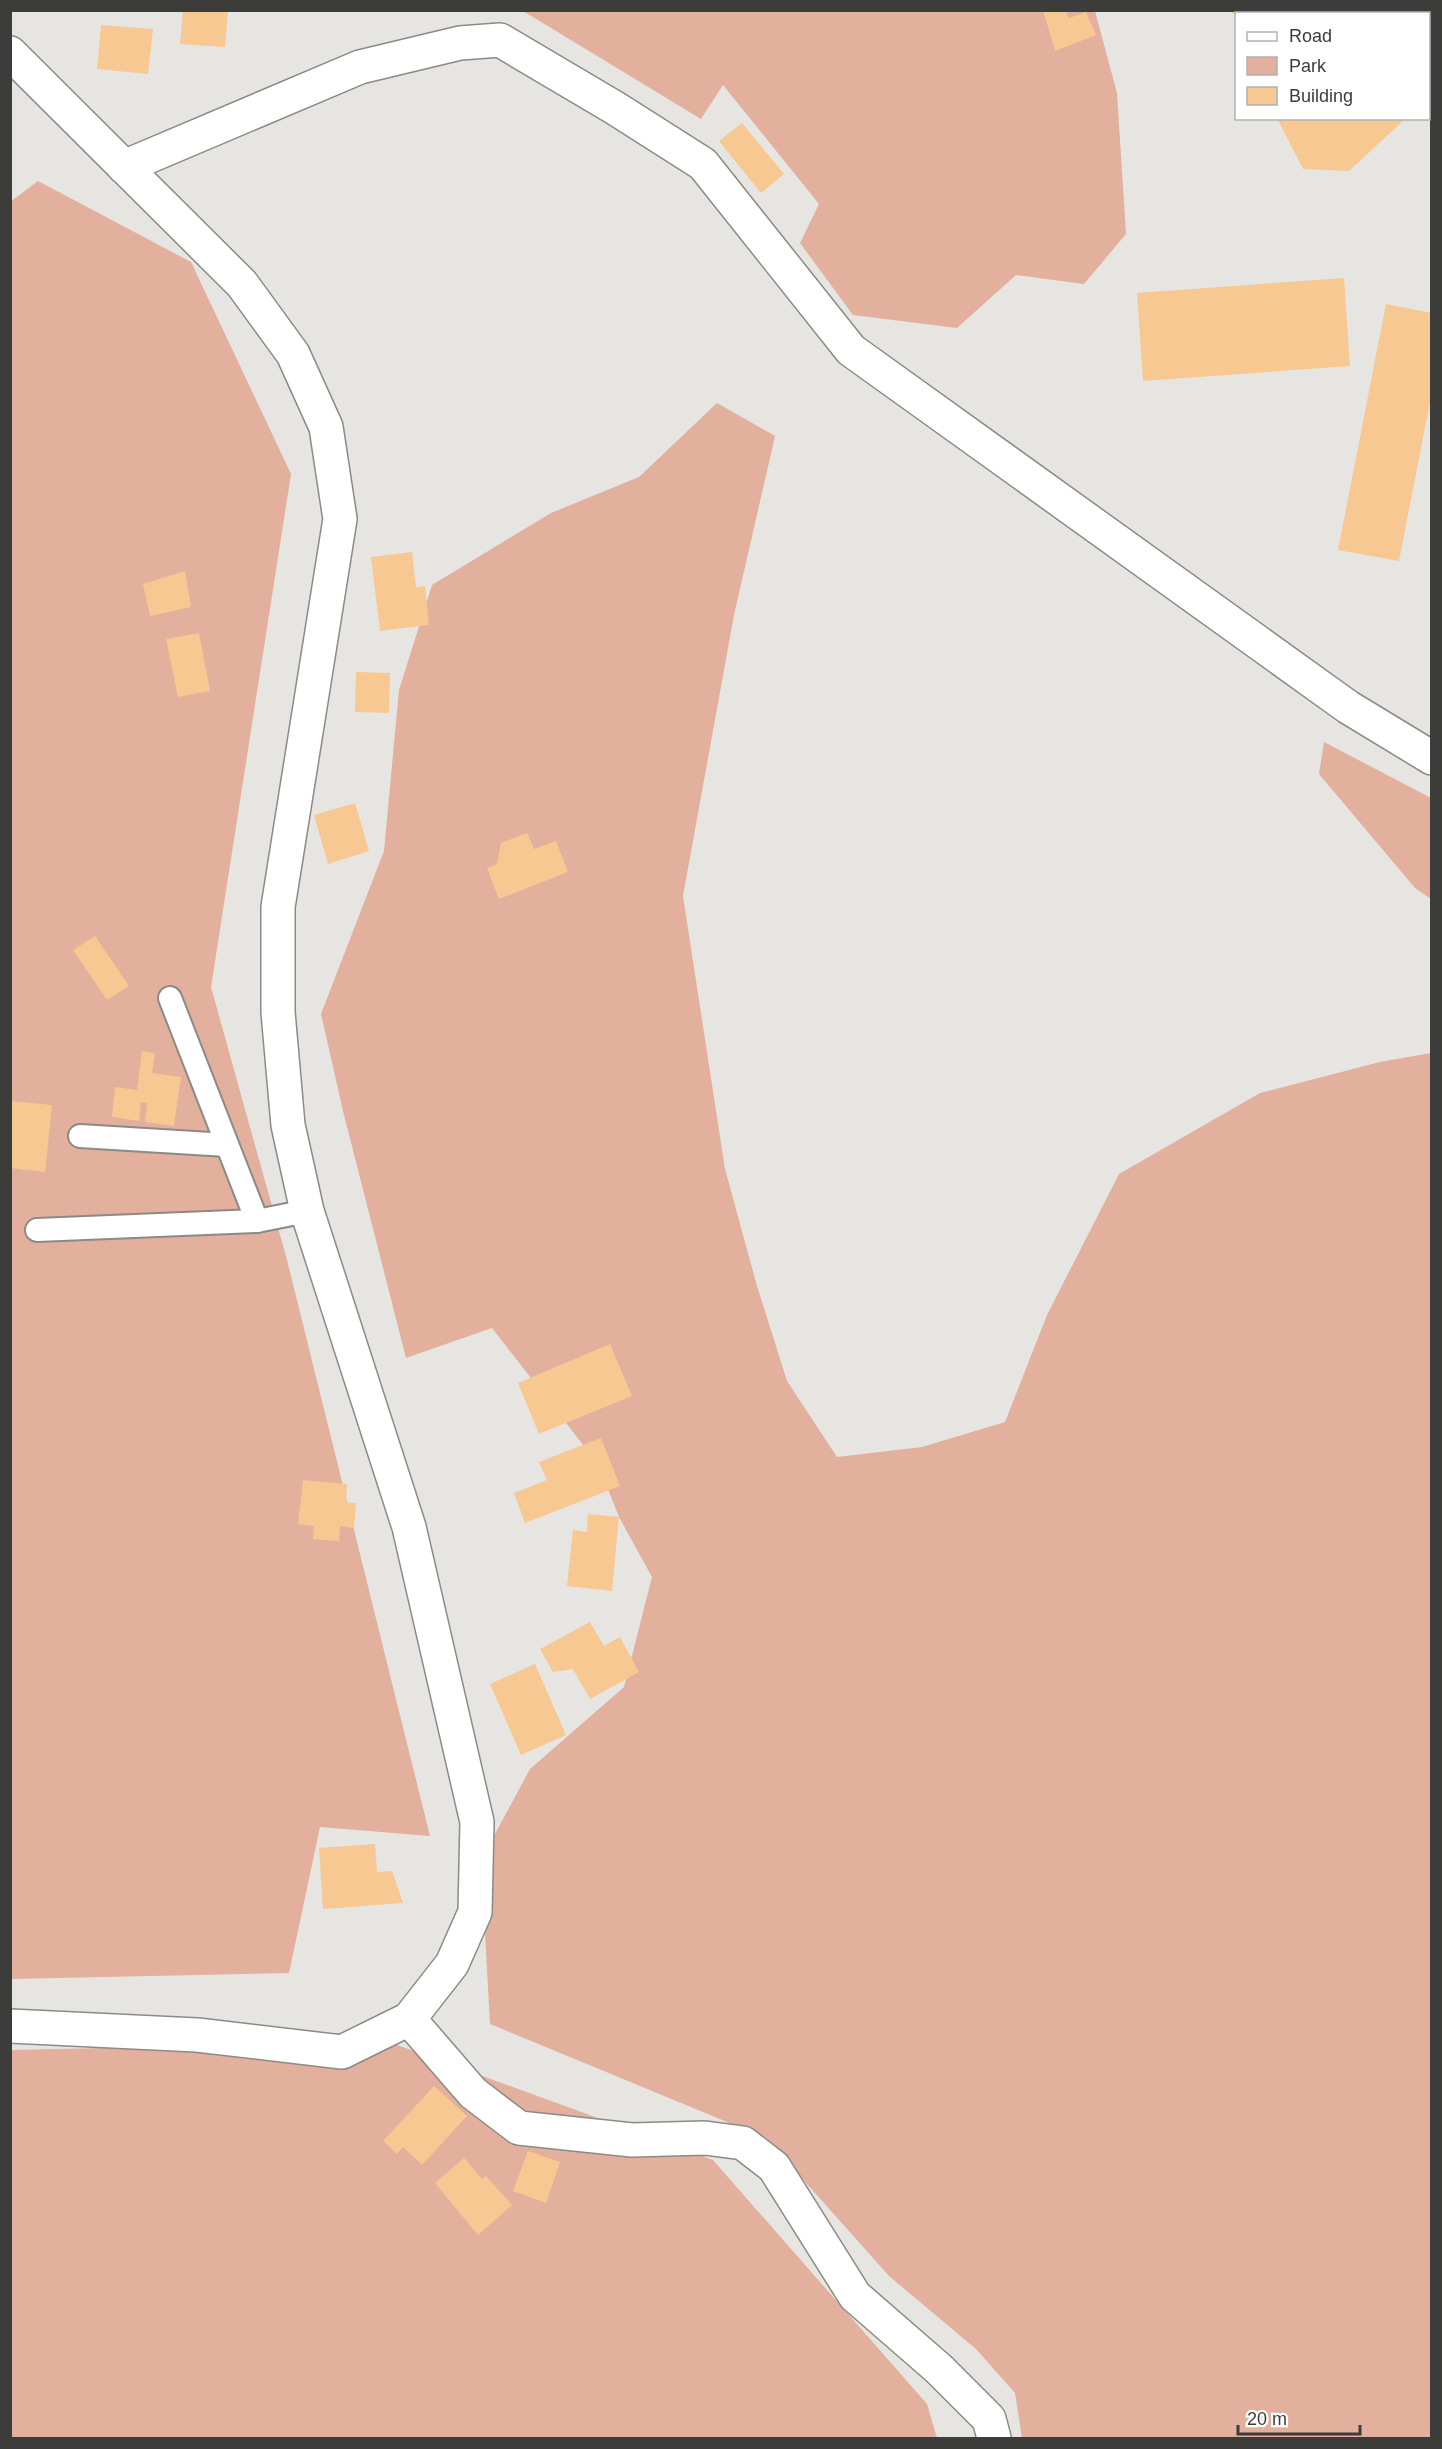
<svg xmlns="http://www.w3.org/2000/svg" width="1442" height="2449" font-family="Helvetica,sans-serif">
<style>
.green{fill:#e2b09d}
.building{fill:#f7c891}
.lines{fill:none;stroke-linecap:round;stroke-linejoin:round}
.service-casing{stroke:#8b8a86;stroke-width:26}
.minor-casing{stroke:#8b8a86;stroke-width:36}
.tertiary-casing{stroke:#8b8a86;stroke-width:36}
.service{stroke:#fff;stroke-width:22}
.minor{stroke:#fff;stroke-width:33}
.tertiary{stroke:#fff;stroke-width:33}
</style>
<rect width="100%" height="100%" fill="#e6e5e1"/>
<g class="green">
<polygon points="523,11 1095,11 1117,93 1126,234 1084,284 1016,275 957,328 853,315 800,243 819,204 723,85 701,119"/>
<polygon points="38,181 191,262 291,474 211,987 287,1260 430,1836 320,1827 289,1973 11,1979 10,202"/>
<polygon points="717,403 775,436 734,615 683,896 725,1169 757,1286 787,1381 837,1457 922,1447 1005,1422 1047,1315 1119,1174 1260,1093 1380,1062 1431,1053 1431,2438 1022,2438 1015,2393 976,2349 889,2276 766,2138 490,2024 481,1860 530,1769 624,1687 652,1577 619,1517 598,1464 492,1328 406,1358 343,1111 321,1014 384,851 399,690 432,585 551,513 639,477"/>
<polygon points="1324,742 1431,798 1431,899 1415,888 1319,774"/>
<polygon points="389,2042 713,2160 927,2404 937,2438 11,2438 10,2050"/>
</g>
<g class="building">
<polygon points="183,10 228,10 225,47 180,44"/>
<polygon points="1043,10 1065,10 1069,18 1086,12 1096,35 1055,51"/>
<polygon points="1229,10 1303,10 1300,14 1236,14 1236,16"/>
<polygon points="1391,10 1403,10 1406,14 1387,14"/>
<polygon points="101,25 153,29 148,74 97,69"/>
<polygon points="1428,39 1432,43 1432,95 1428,98"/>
<polygon points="1277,118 1406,118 1349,171 1303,169"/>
<polygon points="742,123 784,174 761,193 719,141"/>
<polygon points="1344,278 1350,366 1143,381 1137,293"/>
<polygon points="1386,304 1432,313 1432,392 1399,561 1338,550"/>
<polygon points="412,552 416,587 425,586 429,625 380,631 371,557"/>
<polygon points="185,571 191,607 150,616 143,584"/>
<polygon points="199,633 210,691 178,697 166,639"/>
<polygon points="356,672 390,673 389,713 355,712"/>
<polygon points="355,803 369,851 328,864 314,815"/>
<polygon points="527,833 534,849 556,841 568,872 499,899 487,868 497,864 501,843"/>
<polygon points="95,936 129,986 107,1000 73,950"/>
<polygon points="142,1051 155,1053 152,1073 181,1077 174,1126 145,1122 147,1103 141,1102 139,1121 112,1117 115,1087 137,1090"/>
<polygon points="10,1101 52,1105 45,1172 10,1168"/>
<polygon points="610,1344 632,1396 539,1434 518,1383"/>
<polygon points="601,1438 620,1486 525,1523 514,1493 547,1480 539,1462"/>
<polygon points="303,1480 347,1484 346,1502 356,1503 354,1528 340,1526 339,1541 313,1539 314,1526 298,1524"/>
<polygon points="588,1514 619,1517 612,1591 567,1586 573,1530 587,1532"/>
<polygon points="590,1622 604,1646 620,1637 639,1672 590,1699 573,1669 553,1672 540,1649"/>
<polygon points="535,1664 566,1735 521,1755 490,1684"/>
<polygon points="375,1844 377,1872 392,1871 403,1903 323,1909 319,1848"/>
<polygon points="434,2086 467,2116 422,2165 403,2147 397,2154 383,2141"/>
<polygon points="528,2151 560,2162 546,2203 513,2191"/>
<polygon points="464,2158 482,2179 486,2176 512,2205 478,2235 435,2183"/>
</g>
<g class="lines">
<g class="service-casing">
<g id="service">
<polyline points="170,998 257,1221 307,1211"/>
<polyline points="80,1136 227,1145"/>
<polyline points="37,1230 257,1221"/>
</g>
</g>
<g class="minor-casing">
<g id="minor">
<polyline points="124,167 360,67 460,43 500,40 615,108 703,164 851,350 1348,707 1432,758"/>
<polyline points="409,2019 473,2093 519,2128 632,2140 705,2138 743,2143 774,2167 855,2296 939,2369 989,2419 994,2438"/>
</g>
</g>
<g class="tertiary-casing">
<polyline id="tertiary" points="10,53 242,284 293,354 326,427 340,519 278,907 278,1012 288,1125 307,1211 409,1527 477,1822 475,1912 452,1964 409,2019 342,2052 197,2035 10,2026"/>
</g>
<use href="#service" class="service"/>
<use href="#minor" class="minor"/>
<use href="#tertiary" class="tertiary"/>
</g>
<rect width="1442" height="2449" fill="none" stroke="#3c3c3a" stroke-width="24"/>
<rect x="1235" y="12" width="195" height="108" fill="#ffffff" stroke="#b1b1b0" stroke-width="1.5"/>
<rect x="1247" y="32" width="30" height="9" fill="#ffffff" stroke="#b1b1b0" stroke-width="1.5"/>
<text x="1289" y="42" font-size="18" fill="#3c3c3a">Road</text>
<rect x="1247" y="57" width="30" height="18" fill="#e2b09d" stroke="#b1b1b0" stroke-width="1.5"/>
<text x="1289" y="72" font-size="18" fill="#3c3c3a">Park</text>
<rect x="1247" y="87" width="30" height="18" fill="#f7c891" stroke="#b1b1b0" stroke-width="1.5"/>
<text x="1289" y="102" font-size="18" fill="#3c3c3a">Building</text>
<path d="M1238 2425v9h122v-9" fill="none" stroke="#3c3c3a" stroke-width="3"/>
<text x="1247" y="2425" font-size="18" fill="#3c3c3a" stroke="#ffffff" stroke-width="4.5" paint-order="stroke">20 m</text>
</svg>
